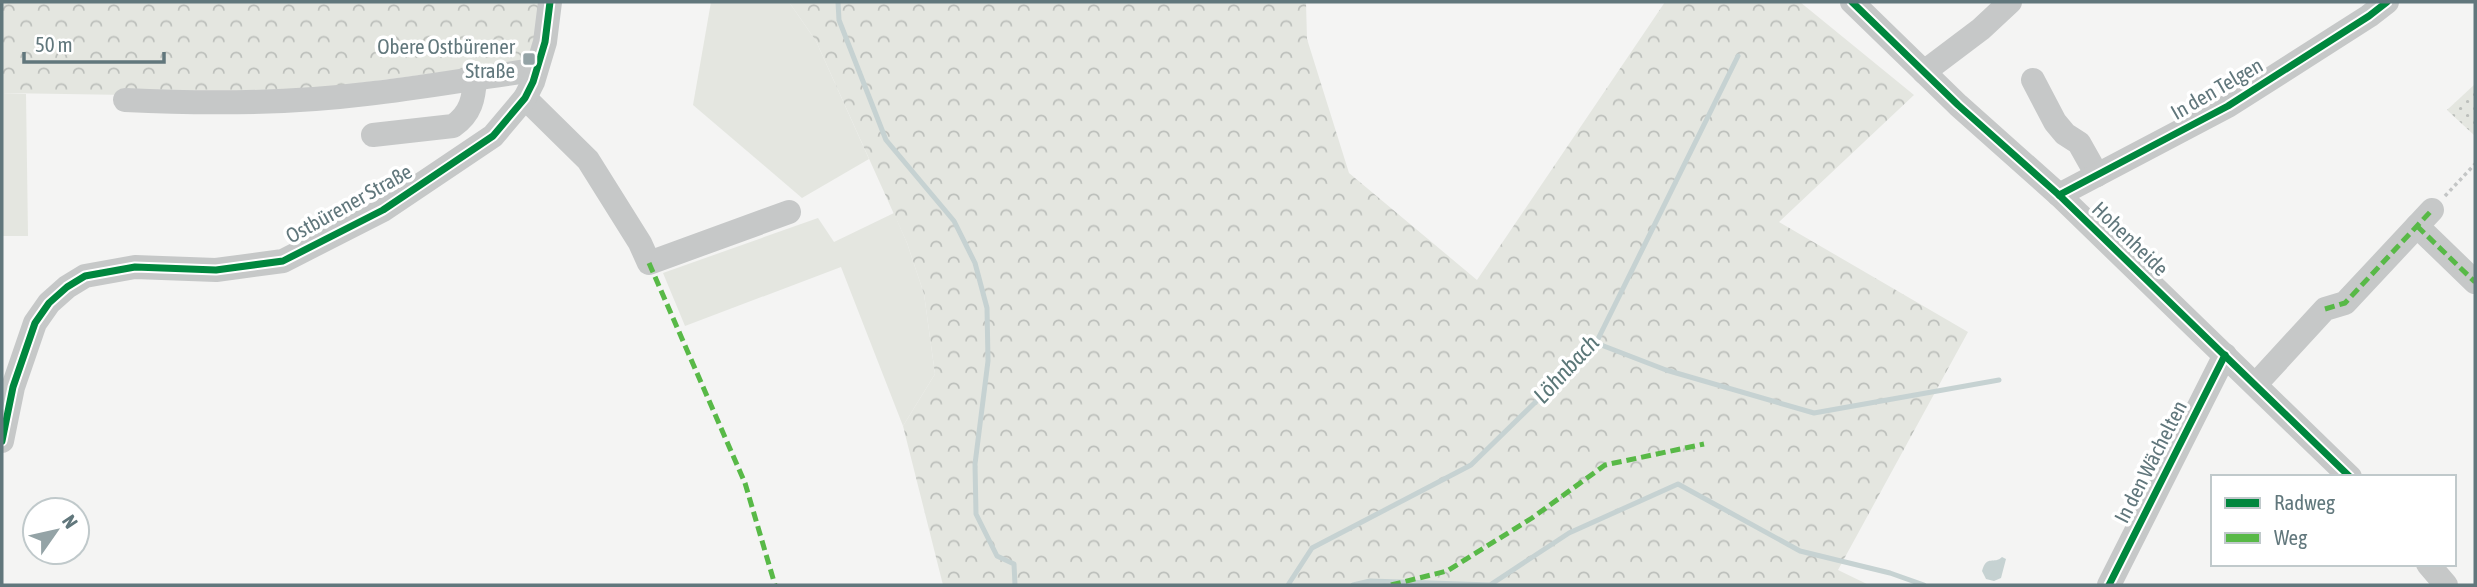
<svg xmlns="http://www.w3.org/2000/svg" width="2477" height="587" font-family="'Asap Condensed',sans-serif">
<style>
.grass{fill:#e4e6e0}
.forest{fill:url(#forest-crowns)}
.park{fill:url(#park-dots)}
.water{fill:#c6d2d2}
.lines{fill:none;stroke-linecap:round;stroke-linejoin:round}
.stream{stroke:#c6d2d2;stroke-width:5}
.path{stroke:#c4c6c6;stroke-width:3.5;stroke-dasharray:3.5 3.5;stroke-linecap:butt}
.minor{stroke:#c6c8c8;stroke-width:24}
.quiet{stroke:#58b947;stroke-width:5;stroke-dasharray:10 5;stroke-linecap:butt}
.cycleway-casing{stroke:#fff;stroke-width:11}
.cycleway{stroke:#00873e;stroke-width:7}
.poi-dot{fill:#94a3a6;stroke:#fff;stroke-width:2.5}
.labels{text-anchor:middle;stroke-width:7;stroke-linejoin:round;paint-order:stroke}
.poi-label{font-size:21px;fill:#61777c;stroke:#fff;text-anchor:end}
.street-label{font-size:21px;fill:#61777c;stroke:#fff}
.water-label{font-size:23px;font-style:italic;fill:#5b7778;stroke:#fff}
</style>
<defs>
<pattern id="forest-crowns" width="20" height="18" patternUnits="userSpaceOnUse" patternTransform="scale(1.75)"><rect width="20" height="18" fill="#e4e6e0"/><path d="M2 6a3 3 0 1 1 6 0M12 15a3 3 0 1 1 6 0" fill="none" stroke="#bcbfbb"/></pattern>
<pattern id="park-dots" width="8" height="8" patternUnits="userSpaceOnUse" patternTransform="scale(1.75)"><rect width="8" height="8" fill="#e4e6e0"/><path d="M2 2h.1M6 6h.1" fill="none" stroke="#bcbfbb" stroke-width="1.8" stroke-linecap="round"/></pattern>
</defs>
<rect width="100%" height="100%" fill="#f4f4f3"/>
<g class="grass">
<polygon points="711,2 789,2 816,41 869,159 802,198 693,105"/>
<polygon points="2,93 26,94 28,236 2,236"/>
<polygon points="894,213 907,243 924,294 935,374 903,426 841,267 685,326 663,273 818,218 834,242"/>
</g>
<g class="forest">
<polygon points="2,2 539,2 534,60 254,97 2,93"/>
<polygon points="789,2 1306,2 1307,39 1349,173 1477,280 1665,2 1800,2 1914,95 1779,222 1968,332 1838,570 1869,585 943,585 903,426 935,374 924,294 907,243 816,41"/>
</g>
<polygon class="park" points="2475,84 2475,136 2447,110"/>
<path class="water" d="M2002,557L2006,559L2001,578L1994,581L1986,579L1982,571C1987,554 1994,565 2002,557Z"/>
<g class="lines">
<g class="stream">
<polyline points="838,2 839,20 886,140 954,221 975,263 987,308 988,361 975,464 976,514 997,556 1014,564 1015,585"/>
<polyline points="1596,343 1666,370 1814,413 1999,380"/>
<polyline points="1288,585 1312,548 1471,465 1596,343 1738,56"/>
<polyline points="1353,585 1370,581 1490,585 1569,533 1678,484 1800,551 1890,573 1924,585"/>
</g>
<polyline class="path" points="2445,196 2475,164"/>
<g class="minor">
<polyline points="1852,2 1958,105 2059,195 2350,477"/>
<polyline points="1924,72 1981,29 2010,2"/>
<polyline points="2033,80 2055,122 2065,134 2079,143 2097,175"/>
<polyline points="525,98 588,160 640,243 649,263 789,212"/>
<path d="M125,100C206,104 286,104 366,94C423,88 480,77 536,70"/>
<path d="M373,135L453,126C471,114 474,98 475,78"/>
<polyline points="2059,195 2228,106 2369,16 2387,2"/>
<polyline points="2417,226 2475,282"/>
<polyline points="2256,384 2325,309 2345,303 2432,210"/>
<polyline points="2,441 13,387 35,323 49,303 67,287 85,276 135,267 216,270 283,261 383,210 493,136 525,98 533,82 545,42 550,2"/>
<polyline points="2428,564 2446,585"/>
<polyline points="2109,585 2225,355"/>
</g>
<g class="quiet">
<polyline points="2417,226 2475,282"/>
<polyline points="649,263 745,483 775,585"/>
<polyline points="2325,309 2345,303 2432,210"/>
<polyline points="1391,585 1447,571 1532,518 1605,465 1704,444"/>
</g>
<g class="cycleway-casing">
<g id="cycleway">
<polyline points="1852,2 1958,105 2059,195 2350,477"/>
<polyline points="2059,195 2228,106 2369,16 2387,2"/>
<polyline points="2,441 13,387 35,323 49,303 67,287 85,276 135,267 216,270 283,261 383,210 493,136 525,98 533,82 545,42 550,2"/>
<polyline points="2109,585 2225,355"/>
</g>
</g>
<use href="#cycleway" class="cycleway"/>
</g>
<rect class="poi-dot" x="522" y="52" width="14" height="14" rx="3.5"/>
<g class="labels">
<g class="poi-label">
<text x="515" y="54">Obere Ostbürener<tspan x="515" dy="24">Straße</tspan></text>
</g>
<g class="street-label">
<text transform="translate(2217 89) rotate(-30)" y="7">In den Telgen</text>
<text transform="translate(349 204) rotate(-29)" y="7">Ostbürener Straße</text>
<text transform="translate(2130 239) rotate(44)" y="7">Hohenheide</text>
<text transform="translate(2151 462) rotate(-63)" y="7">In den Wächelten</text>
</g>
<g class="water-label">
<text transform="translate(1566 369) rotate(-47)" y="8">Löhnbach</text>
</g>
</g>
<rect width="2477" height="587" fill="none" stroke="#61777c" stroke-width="7"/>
<rect x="2211" y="475" width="245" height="91" fill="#ffffff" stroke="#c0c9cb" stroke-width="2"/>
<rect x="2225" y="498" width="35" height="10" fill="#00873e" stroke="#c0c9cb" stroke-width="2"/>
<text x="2274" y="510" font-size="21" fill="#61777c">Radweg</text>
<rect x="2225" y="533" width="35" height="10" fill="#58b947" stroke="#c0c9cb" stroke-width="2"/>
<text x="2274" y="545" font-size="21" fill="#61777c">Weg</text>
<g transform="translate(56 531) rotate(56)"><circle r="33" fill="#ffffff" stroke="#c0c9cb" stroke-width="2"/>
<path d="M0-5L12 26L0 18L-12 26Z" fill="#94a3a6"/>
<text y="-10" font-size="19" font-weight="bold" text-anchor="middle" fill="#61777c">N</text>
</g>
<path d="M24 52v10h140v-10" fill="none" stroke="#61777c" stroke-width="3.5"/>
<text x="35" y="52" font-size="21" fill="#61777c" stroke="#ffffff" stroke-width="5" paint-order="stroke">50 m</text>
</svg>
